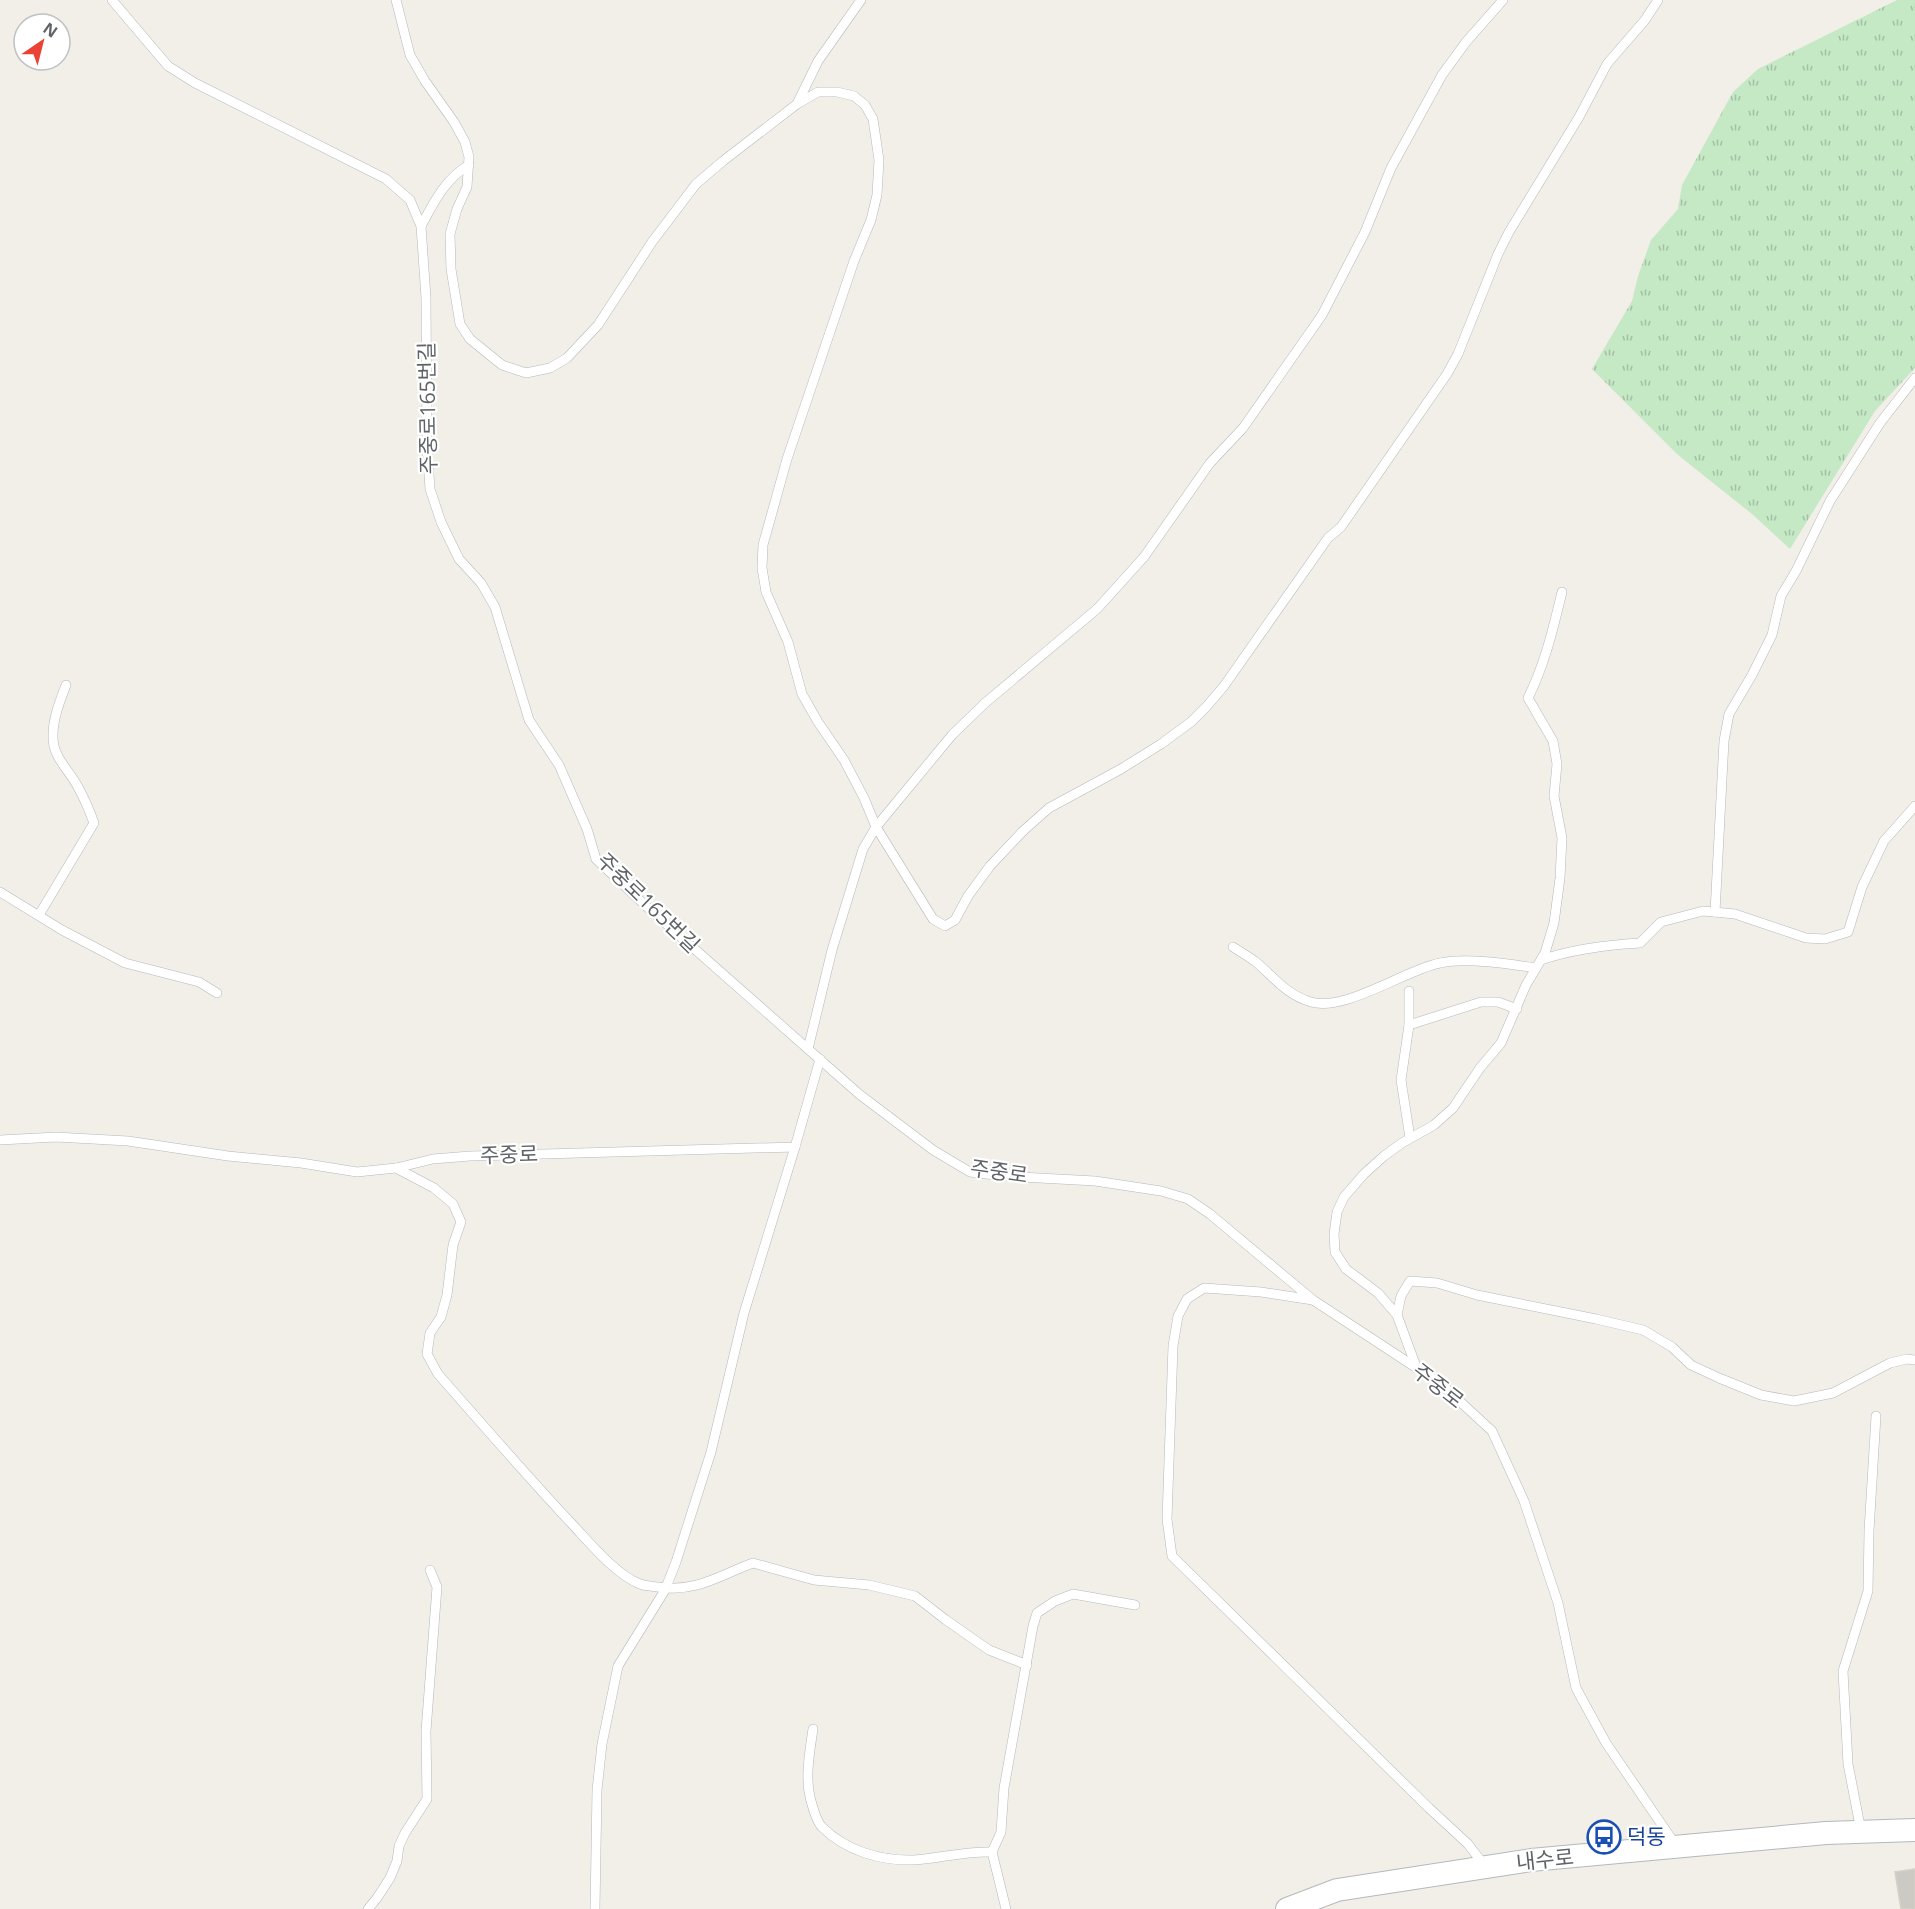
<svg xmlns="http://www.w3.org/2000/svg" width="1915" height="1909" font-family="'Open Sans','Noto Sans KR',sans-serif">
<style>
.grass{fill:url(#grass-tufts)}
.building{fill:#cccac5;stroke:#d6d1c6;stroke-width:1.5}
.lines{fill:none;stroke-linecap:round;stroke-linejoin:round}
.service-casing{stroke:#b5b8bc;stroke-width:10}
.tertiary-casing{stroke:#b5b8bc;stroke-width:24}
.service{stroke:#fff;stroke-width:9}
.tertiary{stroke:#fff;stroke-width:22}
.labels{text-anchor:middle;stroke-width:4.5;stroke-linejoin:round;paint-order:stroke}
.street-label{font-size:21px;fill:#5f6368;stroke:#fff}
.transit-label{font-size:21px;fill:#164399;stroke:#fff;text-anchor:start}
</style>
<defs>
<pattern id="grass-tufts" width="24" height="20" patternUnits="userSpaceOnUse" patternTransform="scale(1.5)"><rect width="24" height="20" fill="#c5e8c5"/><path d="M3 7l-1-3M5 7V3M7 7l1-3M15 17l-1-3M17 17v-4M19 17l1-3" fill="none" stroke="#a3c0a4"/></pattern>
</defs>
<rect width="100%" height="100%" fill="#f1efe8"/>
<polygon class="grass" points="1897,0 1915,0 1915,368 1875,411 1790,549 1752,514 1678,455 1592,369 1632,301 1638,276 1651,240 1678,209 1682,185 1733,92 1758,69"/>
<polygon class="building" points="1915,1869 1915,1909 1901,1909 1895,1872"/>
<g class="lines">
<g class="service-casing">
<g id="service">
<polyline points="112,0 168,66 195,83 386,179 410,200 421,226 426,298 427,446 430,489 441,522 459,559 481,583 495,607 529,720 559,765 587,829 596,859 647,907 859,1094 933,1150 970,1172 1003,1176 1095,1181 1161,1191 1188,1199 1210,1214 1313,1300 1441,1384 1492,1431 1524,1501 1558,1603 1576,1688 1606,1743 1675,1844"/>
<polyline points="396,0 410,55 425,81 454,122 465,142 469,157 467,187 457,209 450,234 451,269 460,324 470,339 502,365 526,373 550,368 567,358 582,342 598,325 652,242 696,184 723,161 797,104 818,92 837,92 854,96 865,105 873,119 879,160 877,195 871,220 854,261 787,459 763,545 762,568 766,592 788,642 802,694 818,722 844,760 864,798 876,827 933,919 945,926 955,920 968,896 990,866 1023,831 1049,808 1121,769 1161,744 1191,722 1207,706 1224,686 1328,538 1341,527 1447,374 1458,354 1498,254 1509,232 1579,117 1607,64 1645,20 1658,0"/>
<polyline points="797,104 818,61 861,0"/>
<path d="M421,226C434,202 445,179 469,165"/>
<polyline points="0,892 62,930 125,963 199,982 217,993"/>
<polyline points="1715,912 1724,741 1729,714 1752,675 1772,635 1781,596 1796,571 1830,501 1880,423 1915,378"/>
<path d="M39,915L94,823C90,812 85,800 79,789C70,770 52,758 53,735C53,718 60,701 66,685"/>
<path d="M1233,947C1241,952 1249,957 1256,962C1275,978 1285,994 1311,1002C1345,1012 1405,970 1440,963C1465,957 1510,964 1536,968"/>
<path d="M1541,960C1573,949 1606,945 1640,943L1661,922L1703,911L1735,914L1806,938L1825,939L1848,932L1862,887L1884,841L1915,806"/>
<polyline points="1409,991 1409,1025 1401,1080 1410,1138"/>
<polyline points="1409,1025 1481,1002 1498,1002 1517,1009"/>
<polyline points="808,1049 832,950 863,849 876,827 952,735 985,703 1097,609 1144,557 1210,463 1243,428 1322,315 1365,232 1391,168 1442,75 1466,42 1503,0"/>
<polyline points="0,1140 56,1137 128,1141 228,1156 301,1163 357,1172 396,1168 433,1159 470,1156 795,1147 820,1059"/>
<path d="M396,1168L434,1188L453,1204L461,1222L453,1245L447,1295L441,1317L430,1333L427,1354L438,1374C482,1424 526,1475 572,1524C590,1543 615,1574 640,1584C645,1586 652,1586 658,1587C696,1593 720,1575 753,1563L814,1580L869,1585L915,1596L946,1620L989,1650L1027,1665"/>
<polyline points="1313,1300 1261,1292 1204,1288 1187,1299 1178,1316 1173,1346 1167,1519 1172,1556 1429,1808 1468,1844 1484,1865"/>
<polyline points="1397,1315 1401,1296 1410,1281 1437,1283 1477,1295 1596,1319 1643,1330 1672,1347 1691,1365 1719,1378 1761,1395 1794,1401 1833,1393 1890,1363 1907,1359 1915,1360"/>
<path d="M1417,1369L1397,1315L1378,1293L1346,1269L1335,1252L1334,1234L1337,1212L1344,1197L1364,1174L1384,1156L1402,1143L1434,1125L1453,1108L1480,1068L1501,1043L1526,985L1545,953L1554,923L1560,878L1562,838L1554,796L1557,764L1553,741L1528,698C1545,664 1553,629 1562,592"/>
<path d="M813,1729C810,1750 805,1776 810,1797C812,1805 816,1821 822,1827C846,1851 881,1861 914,1860C940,1858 966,1851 992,1852"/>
<polyline points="1861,1831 1848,1764 1843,1671 1868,1591 1869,1531 1876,1416"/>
<polyline points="368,1909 377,1898 390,1878 397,1861 399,1846 405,1833 427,1799 426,1731 437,1587 430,1570"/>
<polyline points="595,1909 597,1790 602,1744 618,1666 665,1590 676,1562 711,1452 744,1313 795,1147"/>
<polyline points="1006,1909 992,1852 1001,1832 1004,1788 1033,1626 1037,1613 1055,1601 1073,1594 1135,1605"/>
</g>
</g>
<g class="tertiary-casing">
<polyline id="tertiary" points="1287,1909 1337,1890 1531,1860 1826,1833 1915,1830"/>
</g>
<use href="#service" class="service"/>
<use href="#tertiary" class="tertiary"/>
</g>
<defs>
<g id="bus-ring" transform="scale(1.725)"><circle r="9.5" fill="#fff" stroke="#1a4fb4" stroke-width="1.5"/><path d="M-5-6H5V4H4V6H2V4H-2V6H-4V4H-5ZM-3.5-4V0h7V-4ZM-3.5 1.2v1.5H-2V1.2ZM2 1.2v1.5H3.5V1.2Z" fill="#1a4fb4"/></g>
</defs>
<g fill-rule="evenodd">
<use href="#bus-ring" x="1604" y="1837"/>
</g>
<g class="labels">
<g class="street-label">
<text transform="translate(428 408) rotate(-91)" y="7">주중로165번길</text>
<text transform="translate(648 903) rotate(44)" y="7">주중로165번길</text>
<text transform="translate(509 1155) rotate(-2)" y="7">주중로</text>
<text transform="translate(999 1172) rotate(8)" y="7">주중로</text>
<text transform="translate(1438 1386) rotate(38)" y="7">주중로</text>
<text transform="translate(1545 1860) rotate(-6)" y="7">내수로</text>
</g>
<g class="transit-label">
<text x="1627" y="1844">덕동</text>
</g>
</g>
<g transform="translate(42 42) rotate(35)"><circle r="28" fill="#ffffff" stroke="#bfc1c3" stroke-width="1.5"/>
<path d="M0-4.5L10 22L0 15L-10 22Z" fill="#ea4335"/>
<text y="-9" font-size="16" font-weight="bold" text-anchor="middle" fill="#5f6368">N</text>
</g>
</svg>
